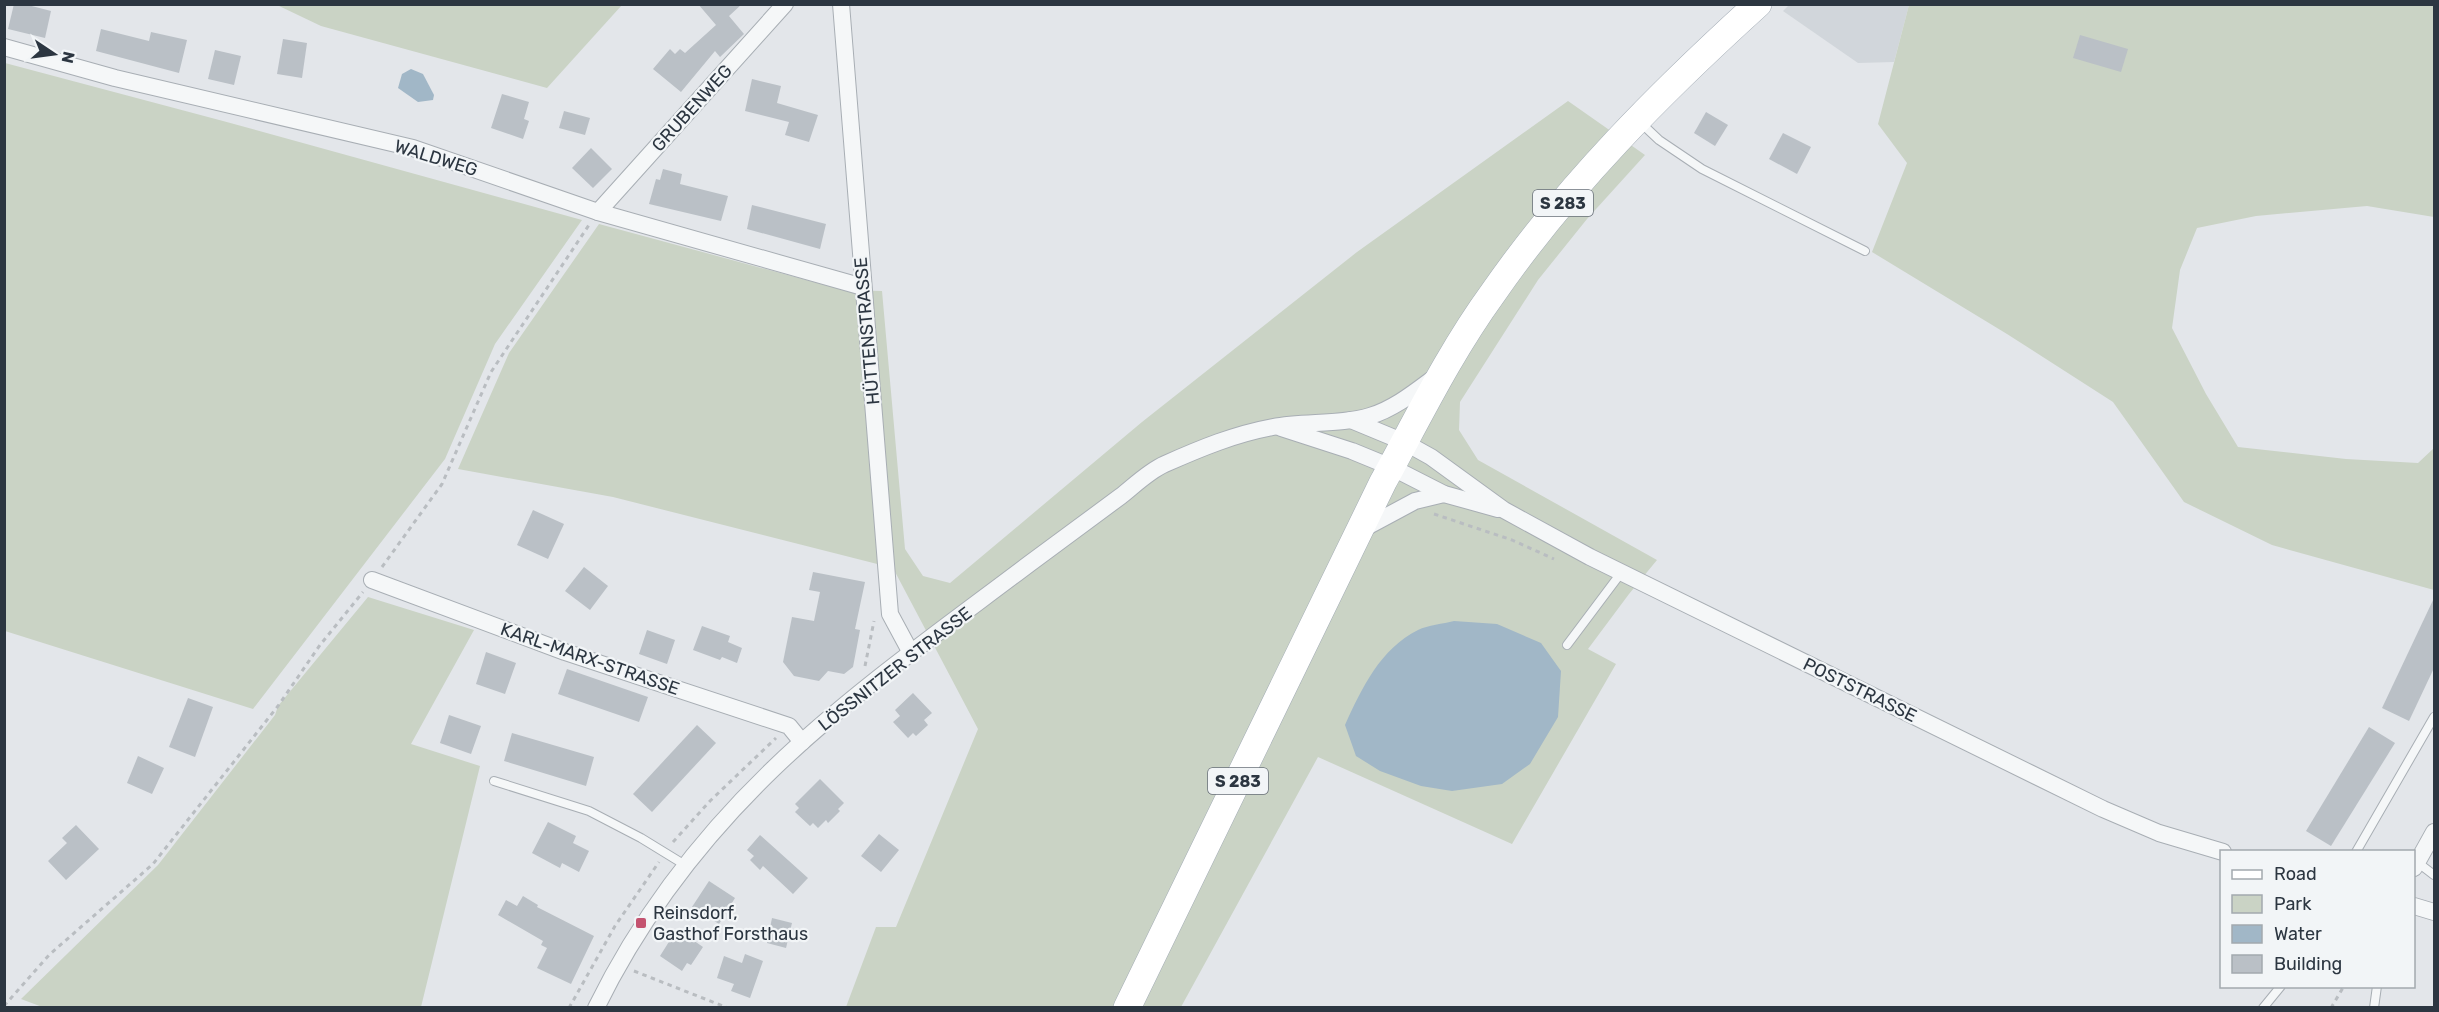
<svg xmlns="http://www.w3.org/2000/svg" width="2439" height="1012" font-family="Rubik,sans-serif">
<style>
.built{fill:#d1d6db}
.green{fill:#cad3c5}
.water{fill:#a1b7c7}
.building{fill:#bac0c6}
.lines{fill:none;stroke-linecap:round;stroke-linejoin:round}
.service-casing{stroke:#a8aeb4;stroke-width:10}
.minor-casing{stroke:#a8aeb4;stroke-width:18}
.primary-casing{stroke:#a3acb5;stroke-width:28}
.path{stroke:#b9bdc1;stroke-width:3;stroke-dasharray:4.5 4.5;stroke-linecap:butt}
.service{stroke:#f5f7f8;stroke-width:8}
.minor{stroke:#f5f7f8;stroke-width:16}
.primary{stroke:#fff;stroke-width:27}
.poi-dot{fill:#c45370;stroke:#f2f5f7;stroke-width:2}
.labels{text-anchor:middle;stroke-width:4.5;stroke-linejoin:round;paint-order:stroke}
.shield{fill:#f2f5f7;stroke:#676f78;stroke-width:1.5}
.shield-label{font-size:16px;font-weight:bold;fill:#2c3641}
.street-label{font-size:18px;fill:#2c3641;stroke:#f2f5f7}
.poi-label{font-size:18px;fill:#2c3641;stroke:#f2f5f7;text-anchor:start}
</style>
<rect width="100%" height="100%" fill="#e3e6ea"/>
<polygon class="built" points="1790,4 1909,5 1894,62 1858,63 1783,11"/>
<g class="green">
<polygon points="277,5 622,4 622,5 547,88 321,26"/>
<polygon points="1909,5 2434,5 2434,217 2367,206 2256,216 2197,228 2180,270 2172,328 2206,394 2238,447 2346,459 2418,463 2434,448 2434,590 2272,545 2184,502 2113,402 2007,334 1872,252 1907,163 1878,124"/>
<polygon points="5,63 223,121 582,220 495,344 445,459 253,709 5,631"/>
<polygon points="1568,101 1645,155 1587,219 1538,280 1460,402 1459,430 1478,460 1657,560 1629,594 1588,649 1616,664 1512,844 1318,757 1181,1007 846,1007 876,927 896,927 978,729 893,568 613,497 458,469 509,353 599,224 843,290 882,291 905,549 923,576 950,583 1142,422 1357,252"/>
<polygon points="368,597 474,630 411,744 480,766 421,1007 45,1008 21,999 158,865 275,715 278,706"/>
</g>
<g class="water">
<polygon points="411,69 423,74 434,95 433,100 418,102 398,88 402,74"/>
<path d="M1454,621L1497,624L1541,643L1561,671L1558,717L1530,764L1502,784L1452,791L1421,786L1380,771L1356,756L1345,725C1362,688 1380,649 1418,630C1428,625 1443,624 1454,621Z"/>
</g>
<g class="building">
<polygon points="14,4 24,4 51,11 45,38 8,29"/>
<polygon points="698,4 742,4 729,16 744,34 720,57 715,51 681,92 653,69 670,49 675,54 680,49 685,53 716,25"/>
<polygon points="101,29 149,41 151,32 187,40 179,73 96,51"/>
<polygon points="2080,35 2128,49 2121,72 2073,58"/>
<polygon points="283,39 307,43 302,78 277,74"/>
<polygon points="215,50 241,56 234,85 208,79"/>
<polygon points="752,79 781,86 777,103 818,115 809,142 785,135 789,122 745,111"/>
<polygon points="502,94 529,102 524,119 529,121 523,139 491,128"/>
<polygon points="564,111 590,118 585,135 559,128"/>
<polygon points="1706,112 1728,125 1715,146 1694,133"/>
<polygon points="1783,133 1811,147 1797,174 1769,159"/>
<polygon points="591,148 612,169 593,188 572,168"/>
<polygon points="663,169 682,174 680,184 728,196 721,221 649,204 656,179 660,180"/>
<polygon points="752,205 826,224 820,249 747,229"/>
<polygon points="533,510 564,524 548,559 517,545"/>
<polygon points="584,567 608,586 590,610 565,591"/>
<polygon points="813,572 865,582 855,629 860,630 853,667 844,674 828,671 819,681 794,676 783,662 792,617 814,621 820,592 809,590"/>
<polygon points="2434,598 2434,668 2409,721 2382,708"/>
<polygon points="702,626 730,636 728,642 742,648 737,663 722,657 720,660 693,650"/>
<polygon points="647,630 675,640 667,664 639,654"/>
<polygon points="486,652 516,663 505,694 476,684"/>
<polygon points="567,669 648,697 639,722 558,694"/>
<polygon points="913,693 932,713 924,720 928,725 916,736 913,733 908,738 893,722 900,716 895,710"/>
<polygon points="188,698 213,707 195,757 169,747"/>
<polygon points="449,715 481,726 471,754 440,743"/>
<polygon points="697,725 716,743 652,812 633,794"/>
<polygon points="2369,727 2395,743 2331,846 2306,831"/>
<polygon points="512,733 594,757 586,786 504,761"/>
<polygon points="138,756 164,768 152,794 127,783"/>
<polygon points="820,779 844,803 838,809 840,811 828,823 826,820 818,828 813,823 810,826 795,812 799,808 795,804"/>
<polygon points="548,822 576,836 573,843 589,851 579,872 562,863 560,868 532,853"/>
<polygon points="76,825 99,849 66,880 48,861 67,843 62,838"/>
<polygon points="879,834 899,850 881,872 861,856"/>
<polygon points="760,835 808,878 793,894 763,866 760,870 750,860 754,856 747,850"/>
<polygon points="709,881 735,898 719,924 692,907"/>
<polygon points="523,896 538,905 537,907 594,936 571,984 537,968 547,948 541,945 543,941 498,915 506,900 517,906"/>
<polygon points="772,918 792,923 786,948 767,943"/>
<polygon points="677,929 703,947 691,965 687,963 682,971 660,956"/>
<polygon points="745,954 763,961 750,998 731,991 734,984 717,978 724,956 742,963"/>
</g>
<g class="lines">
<g class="service-casing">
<g id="service">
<polyline points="1641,123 1659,140 1702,169 1865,251"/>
<polyline points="1567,645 1621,573"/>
<polyline points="494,781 589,811 641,838 685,865"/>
<polyline points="2356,852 2434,717"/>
<polyline points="2417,862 2434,875"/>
<polyline points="2263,1008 2281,986"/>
<polyline points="2374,1008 2377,986"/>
</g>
</g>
<g class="minor-casing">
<g id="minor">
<polyline points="841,4 890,614 911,653"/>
<polyline points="4,47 115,78 413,148 598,212 863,287"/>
<polyline points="598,212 785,4"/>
<polyline points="1351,420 1404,442 1431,457 1504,510 1590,557 2103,809 2159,833 2223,852"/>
<polyline points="1281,428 1352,451 1391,467 1444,494 1498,509"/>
<polyline points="1361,530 1415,501 1444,494"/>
<polyline points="372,580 565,652 789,726 802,742"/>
<polyline points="2414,868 2434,832"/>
<polyline points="2414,906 2434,912"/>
<path d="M596,1008C640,918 701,838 774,768C852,693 943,629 1029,564C1060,541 1090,519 1121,496C1135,485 1149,471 1165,464C1201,448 1235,434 1273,427C1304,421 1341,425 1370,416C1394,409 1416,391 1435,377"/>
</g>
</g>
<g class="primary-casing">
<path id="primary" d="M1127,1008L1383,482C1418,418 1450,352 1493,293C1568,185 1661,92 1758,4"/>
</g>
<g class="path">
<polyline points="1434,514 1512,540 1554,559"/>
<polyline points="382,567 442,484 491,372 589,225"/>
<polyline points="865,666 874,621"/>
<polyline points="673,842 710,801 776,738"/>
<polyline points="634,971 728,1008"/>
<polyline points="4,1006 49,955 153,864 278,706 320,645 363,592"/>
<polyline points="569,1008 615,926 659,862"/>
<polyline points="2331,1008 2344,986"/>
</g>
<use href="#service" class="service"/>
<use href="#minor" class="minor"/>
<use href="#primary" class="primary"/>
</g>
<rect class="poi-dot" x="635" y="917" width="12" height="12" rx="3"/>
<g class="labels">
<g class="shield">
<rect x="1533" y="190" width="60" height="26" rx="4.5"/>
<rect x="1208" y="768" width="60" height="26" rx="4.5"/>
</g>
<g class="shield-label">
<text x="1563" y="209">S 283</text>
<text x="1238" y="787">S 283</text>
</g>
<g class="street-label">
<text transform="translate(692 108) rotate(-48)" y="6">GRUBENWEG</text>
<text transform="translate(436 158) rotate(17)" y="6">WALDWEG</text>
<text transform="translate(867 331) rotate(-95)" y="6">HÜTTENSTRASSE</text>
<text transform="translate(590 659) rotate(19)" y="6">KARL-MARX-STRASSE</text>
<text transform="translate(895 669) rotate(-38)" y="6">LÖSSNITZER STRASSE</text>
<text transform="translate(1860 690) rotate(26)" y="6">POSTSTRASSE</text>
</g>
<g class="poi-label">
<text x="653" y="919">Reinsdorf,<tspan x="653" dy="21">Gasthof Forsthaus</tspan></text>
</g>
</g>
<rect width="2439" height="1012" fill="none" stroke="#2c3641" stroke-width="12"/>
<rect x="2220" y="850" width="195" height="138" fill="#f2f5f7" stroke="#a3a9ae" stroke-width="1.5"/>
<rect x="2232" y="870" width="30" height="9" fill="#ffffff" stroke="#a3a9ae" stroke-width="1.5"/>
<text x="2274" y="880" font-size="18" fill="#2c3641">Road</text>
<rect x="2232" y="895" width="30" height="18" fill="#cad3c5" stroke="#a3a9ae" stroke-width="1.5"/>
<text x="2274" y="910" font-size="18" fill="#2c3641">Park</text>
<rect x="2232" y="925" width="30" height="18" fill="#a1b7c7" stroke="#a3a9ae" stroke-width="1.5"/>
<text x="2274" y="940" font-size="18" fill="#2c3641">Water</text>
<rect x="2232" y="955" width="30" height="18" fill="#bac0c6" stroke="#a3a9ae" stroke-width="1.5"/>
<text x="2274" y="970" font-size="18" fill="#2c3641">Building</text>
<g transform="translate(54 54) rotate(103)" stroke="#f2f5f7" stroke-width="4.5" paint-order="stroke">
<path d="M0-4.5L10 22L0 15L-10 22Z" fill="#2c3641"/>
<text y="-9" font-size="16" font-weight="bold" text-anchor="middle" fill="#2c3641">N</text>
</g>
</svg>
